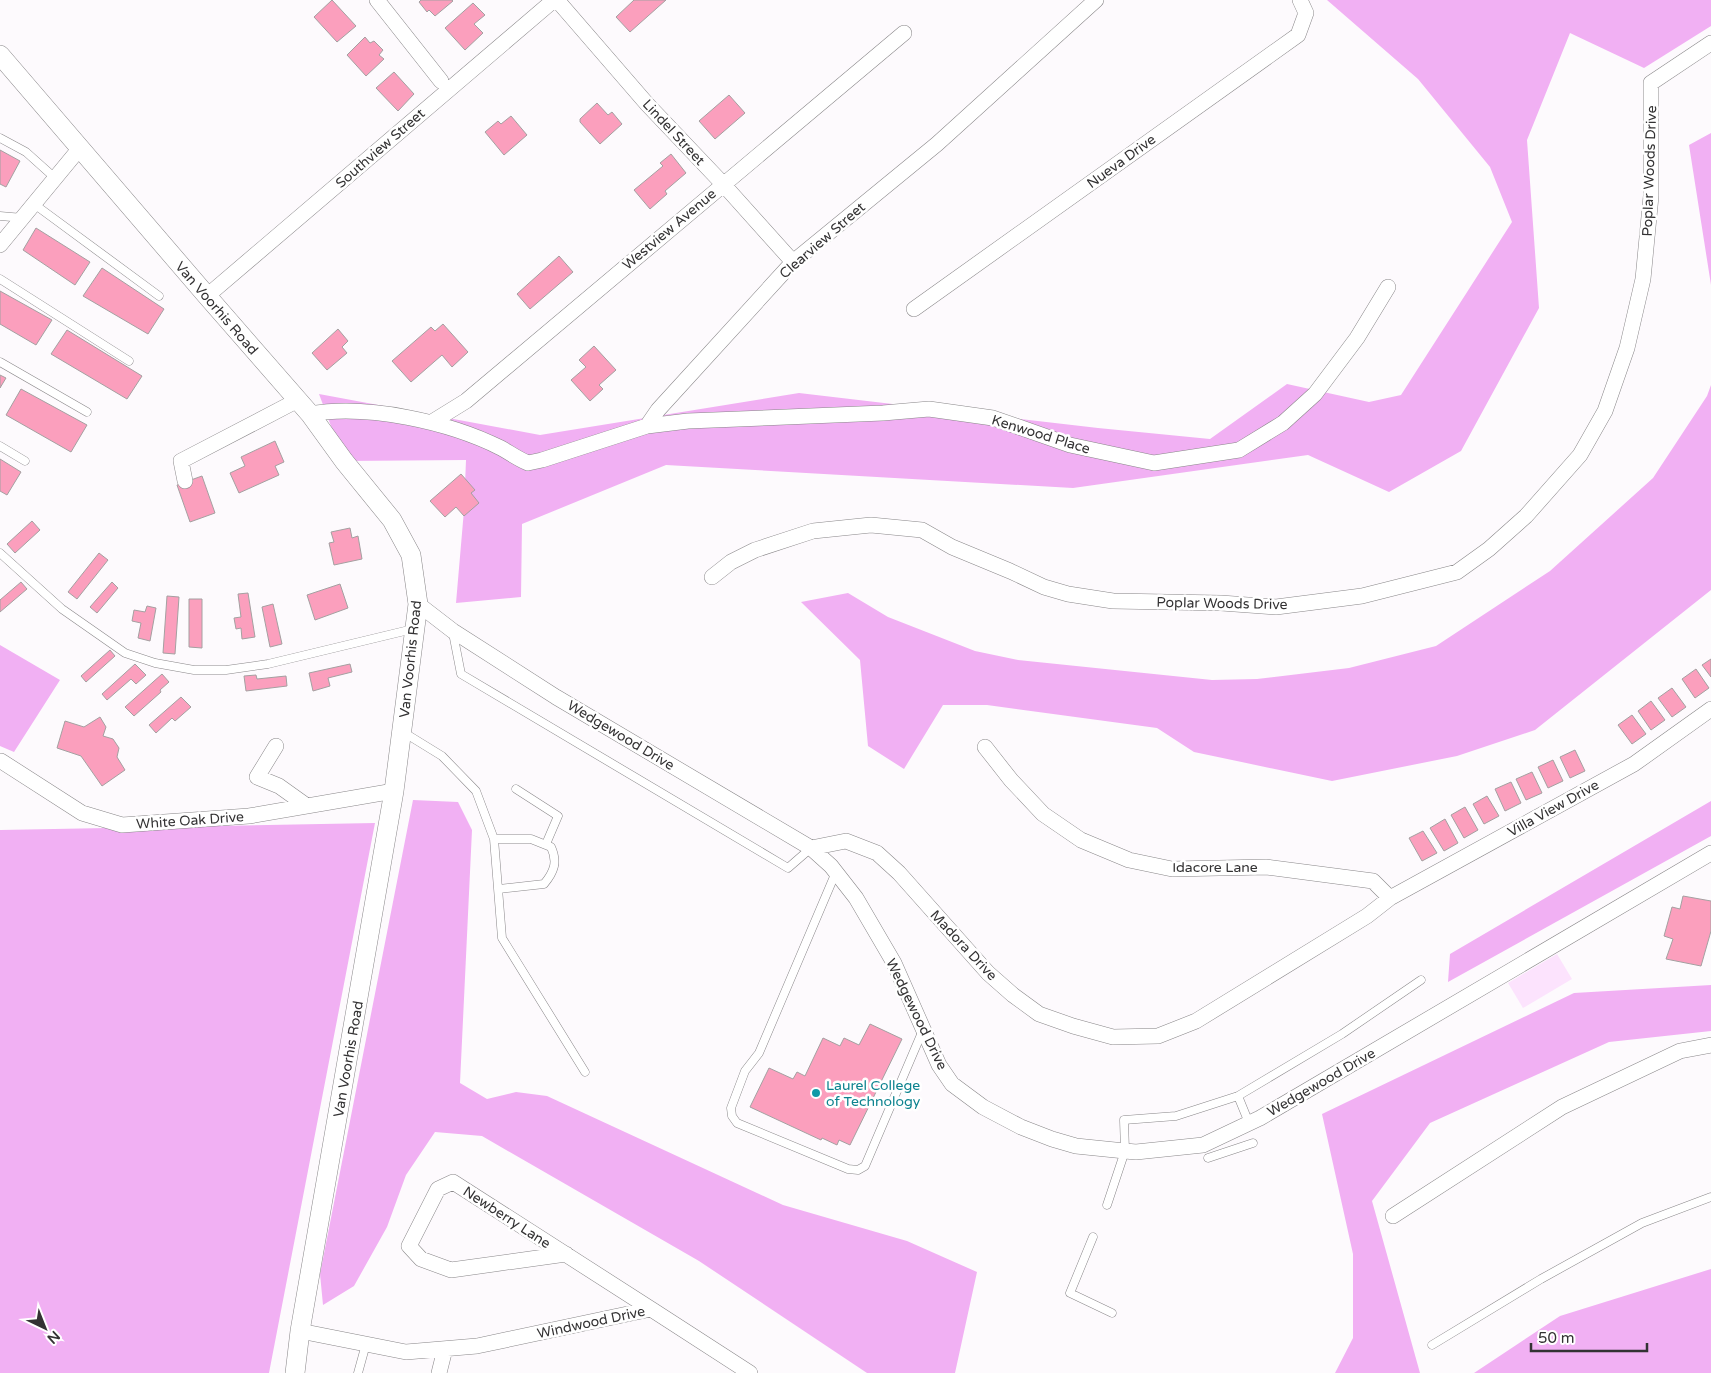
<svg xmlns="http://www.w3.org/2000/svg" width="1711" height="1373" font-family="'Varela Round',sans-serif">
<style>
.green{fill:#fce3fd}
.forest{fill:#f1b0f3}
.building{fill:#fb9fbd;stroke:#a4a0a1}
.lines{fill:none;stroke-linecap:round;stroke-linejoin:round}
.service-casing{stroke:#898789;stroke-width:9}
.minor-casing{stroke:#898789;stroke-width:16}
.tertiary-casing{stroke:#898789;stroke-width:20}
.service{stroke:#fff;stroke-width:8}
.minor{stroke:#fff;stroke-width:15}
.tertiary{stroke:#fff;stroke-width:19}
.culture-dot{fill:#0f9aa8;stroke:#fff;stroke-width:2}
.labels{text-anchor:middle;stroke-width:5;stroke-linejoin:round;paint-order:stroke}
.street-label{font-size:14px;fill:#333233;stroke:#fff}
.culture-label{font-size:14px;fill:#0d838f;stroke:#fff;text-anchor:start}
</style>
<rect width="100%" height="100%" fill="#fdfafd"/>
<path class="green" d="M1557 954 1572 979 1523 1008 1508 983Z"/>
<path class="forest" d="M1327 0H1711V26L1644 68 1570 33 1527 140 1539 308 1461 451 1389 492 1308 455 1073 488 666 465 522 524 521 597 456 603 464 510 466 460 344 461 319 394 540 435 799 393 1098 428 1210 439 1287 384 1369 402 1401 395 1512 222 1490 167 1418 79Z
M1711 133V285L1689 145Z
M1711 385V590L1535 730 1457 756 1332 781 1194 752 1157 728 987 705H943L904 769 868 746 860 660 801 602 848 593 888 617 975 651 1018 660 1212 680 1257 679 1349 668 1436 646 1550 571 1653 478 1707 396Z
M0 645 60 680 14 752 0 746Z
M413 800 458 802 472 830 460 1083 487 1099 516 1092 547 1096 783 1205 907 1241 977 1272 955 1373H867L699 1261 482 1136 435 1132 406 1175 387 1227 354 1286 323 1305 320 1274Z
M1711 801V836L1448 982 1450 954Z
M375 823 269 1373H0V830Z
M1711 985V1031L1609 1042 1430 1123 1372 1201 1420 1373H1335L1353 1338V1254L1322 1114 1574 993Z
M1711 1269V1373H1474L1560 1316Z"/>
<path class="building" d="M332 0 356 26 337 42 314 17Z
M421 0H452L453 1 435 16 429 10 427 12 419 2Z
M634 0H666L630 32 616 17Z
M473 3 485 15 474 24 483 33 465 50 445 28Z
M365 37 370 43 374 41 383 50 379 55 384 59 366 76 347 55Z
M394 72 414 94 398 111 376 88Z
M729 95 745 113 715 139 699 121Z
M597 103 608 115 612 112 622 124 600 144 580 122V119Z
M511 116 527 135 504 155 485 132 498 121 501 124Z
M0 150 20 161 6 187 0 184Z
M671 154 686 173 665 191 667 194 650 209 634 190 663 166 660 163Z
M36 228 90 262 75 285 23 250Z
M559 256 573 272 530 309 517 294Z
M102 268 164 309 148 334 83 296Z
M0 291 52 320 36 345 0 324Z
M443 324 468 352 452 367 442 355 411 382 392 361 431 327 435 331Z
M338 329 348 341 342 347 347 353 327 370 312 353Z
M67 330 142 376 127 399 51 354Z
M594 346 616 370 599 385 603 389 590 401 571 380 586 367 579 360Z
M0 375 6 378 0 388Z
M21 389 87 425 71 452 6 415Z
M275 441 284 462 275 466 279 475 239 493 230 473 245 466 241 457Z
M0 459 21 472 7 495 0 491Z
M461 474 475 490 471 493 479 503 464 516 456 507 445 517 430 501Z
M202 476 215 513 190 522 177 485Z
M32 521 40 530 15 553 7 544Z
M350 528 352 538 358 536 362 559 334 565 329 543 334 542 331 532Z
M99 553 108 560 77 599 68 592Z
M21 582 27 589 0 612V600Z
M112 582 118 588 97 613 90 607Z
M340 584 348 608 315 620 307 595Z
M248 593 255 637 242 639 241 628 236 629 234 618 241 617 238 594Z
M167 596 179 597 175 654 163 653Z
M189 599H202V648L189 647Z
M273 604 282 644 270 647 262 607Z
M147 606 156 608 150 641 138 638 141 623 132 621 134 610 145 612Z
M110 650 115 656 86 682 81 676Z
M1711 659V677L1702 665Z
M135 664 146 675 136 684 131 679 107 700 102 694Z
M350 664 352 672 328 678 330 686 313 691 309 673Z
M1696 669 1709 688 1695 698 1682 679Z
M162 674 169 682 160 690 161 692 134 716 125 707Z
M256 675 257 679 286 676 287 686 246 691 244 676Z
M1672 688 1686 707 1672 717 1658 698Z
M181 697 191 707 175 721 172 718 156 733 149 725Z
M1651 701 1665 720 1651 730 1638 711Z
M1632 715 1646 734 1632 744 1618 725Z
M100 717 106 727 103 736 113 739 119 748 117 757 125 770 102 786 81 756 57 748 65 721 84 727Z
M1575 750 1585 771 1570 778 1560 757Z
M1553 760 1563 781 1548 788 1538 767Z
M1532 772 1542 793 1526 800 1516 779Z
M1511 782 1521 803 1505 811 1495 789Z
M1487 796 1499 816 1484 824 1473 804Z
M1465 807 1478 830 1464 838 1451 815Z
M1445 819 1458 843 1444 851 1430 828Z
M1423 831 1437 853 1422 861 1409 838Z
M1683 896 1711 901V931L1701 966 1666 959 1673 939 1664 936 1672 907 1680 909Z
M870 1024 902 1039 850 1145 839 1140 837 1145 822 1138 821 1140 750 1107 769 1068 793 1079 797 1072 805 1076 823 1038 840 1046 844 1038 859 1045Z"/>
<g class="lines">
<g class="service-casing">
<path id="service" d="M0 138 26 152 55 178
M34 204 159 296
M0 216 23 218
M0 279 129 361
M0 362 87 412
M0 446 25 461
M0 553 62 609 125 653 155 663 194 670H226L268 664 413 629
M453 633 461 674 788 868 811 848
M403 732 442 756 476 791 494 839 502 938 585 1072
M516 789 558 816 546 844
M494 839H531L551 847C558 862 554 872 544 884L499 889
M836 872 759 1053 745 1071 731 1108 732 1116 737 1123 848 1169 858 1170 865 1166 923 1030
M1238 1096 1249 1123
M1208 1158 1253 1143
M1107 1205 1125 1151 1124 1120 1176 1116 1238 1096 1342 1034 1421 980
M1093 1237 1070 1293 1112 1313
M1432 1345 1541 1279 1642 1223 1711 1197
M358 1373 366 1344"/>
</g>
<g class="minor-casing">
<path id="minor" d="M377 0 441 81
M557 0 647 104 723 184 793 262
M0 245 80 148
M207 296 554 0
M914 309 1298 35 1306 13 1300 0
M310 414C368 404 449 422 501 448 510 453 518 459 528 463L542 460 647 426 688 421 883 413 929 409 993 418 1070 445 1154 463 1239 450 1283 423 1315 394 1357 338 1388 287
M432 422 466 401 904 33
M647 426 658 410 793 262 937 144 1096 0
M185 481 181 461 298 400
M712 577 731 562 755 550 813 531 871 525 922 530 952 547 1010 571 1044 587 1068 594 1113 601 1221 603 1276 607 1362 596 1457 572 1489 549 1526 516 1580 455 1605 411 1627 348 1643 279 1651 196V83L1711 43
M418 604 453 631 556 697 811 848 831 866 856 898 894 963 939 1065 952 1084 983 1107 1021 1127 1052 1139 1076 1146 1125 1151 1136 1152 1203 1145 1260 1118 1711 853
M276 746 257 777 279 786 307 806
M985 747 1011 780 1043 814 1081 840 1129 860 1172 869 1266 867 1373 881 1390 898
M1 761 82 813 122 825 249 816 394 791
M811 848 846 841 877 853 899 873 988 973 1013 995 1039 1014 1073 1026 1113 1037 1158 1036 1196 1021 1367 916 1390 898 1634 764 1711 709
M1393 1216 1562 1107 1680 1051 1711 1045
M566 1254 451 1270 421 1259 409 1246 438 1189 453 1182 651 1309
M300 1331 406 1352 477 1346 651 1309 750 1373
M439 1373 445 1349"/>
</g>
<g class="tertiary-casing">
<path id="tertiary" d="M0 55 207 296 310 414 344 461 392 520 411 555 418 604 394 791 300 1331 295 1373"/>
</g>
<use href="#service" class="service"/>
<use href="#minor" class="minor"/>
<use href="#tertiary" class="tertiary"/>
</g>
<circle class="culture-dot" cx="816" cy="1093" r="5"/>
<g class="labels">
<g class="street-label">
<text transform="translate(674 132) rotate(47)" y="5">Lindel Street</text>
<text transform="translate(380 148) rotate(-41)" y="5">Southview Street</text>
<text transform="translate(1121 161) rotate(-36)" y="5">Nueva Drive</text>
<text transform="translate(1649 171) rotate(-88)" y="5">Poplar Woods Drive</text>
<text transform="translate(669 229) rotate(-40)" y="5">Westview Avenue</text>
<text transform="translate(822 240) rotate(-41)" y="5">Clearview Street</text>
<text transform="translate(217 308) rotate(49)" y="5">Van Voorhis Road</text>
<text transform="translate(1041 434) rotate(17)" y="5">Kenwood Place</text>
<text transform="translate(1222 603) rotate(1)" y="5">Poplar Woods Drive</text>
<text transform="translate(410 659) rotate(-84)" y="5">Van Voorhis Road</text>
<text transform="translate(621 735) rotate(31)" y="5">Wedgewood Drive</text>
<text transform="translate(1553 808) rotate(-29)" y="5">Villa View Drive</text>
<text transform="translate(190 820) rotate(-4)" y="5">White Oak Drive</text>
<text x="1215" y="872">Idacore Lane</text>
<text transform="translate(964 945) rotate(47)" y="5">Madora Drive</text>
<text transform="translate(917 1014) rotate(64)" y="5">Wedgewood Drive</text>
<text transform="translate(348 1059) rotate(-80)" y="5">Van Voorhis Road</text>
<text transform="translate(1321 1082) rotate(-30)" y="5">Wedgewood Drive</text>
<text transform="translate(507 1217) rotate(33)" y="5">Newberry Lane</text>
<text transform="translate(591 1322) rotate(-12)" y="5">Windwood Drive</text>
</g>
<g class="culture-label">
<text x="826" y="1090">Laurel College<tspan x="826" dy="16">of Technology</tspan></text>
</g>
</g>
<g transform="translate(45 1328) rotate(137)" stroke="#ffffff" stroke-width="4" paint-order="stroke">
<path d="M0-4L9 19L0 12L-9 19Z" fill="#333233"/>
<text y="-8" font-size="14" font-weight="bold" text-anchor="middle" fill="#333233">N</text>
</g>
<path d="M1531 1343v8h116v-8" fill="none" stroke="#333233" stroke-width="2.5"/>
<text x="1538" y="1343" font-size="15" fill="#333233" stroke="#ffffff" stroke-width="4" paint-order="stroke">50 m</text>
</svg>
